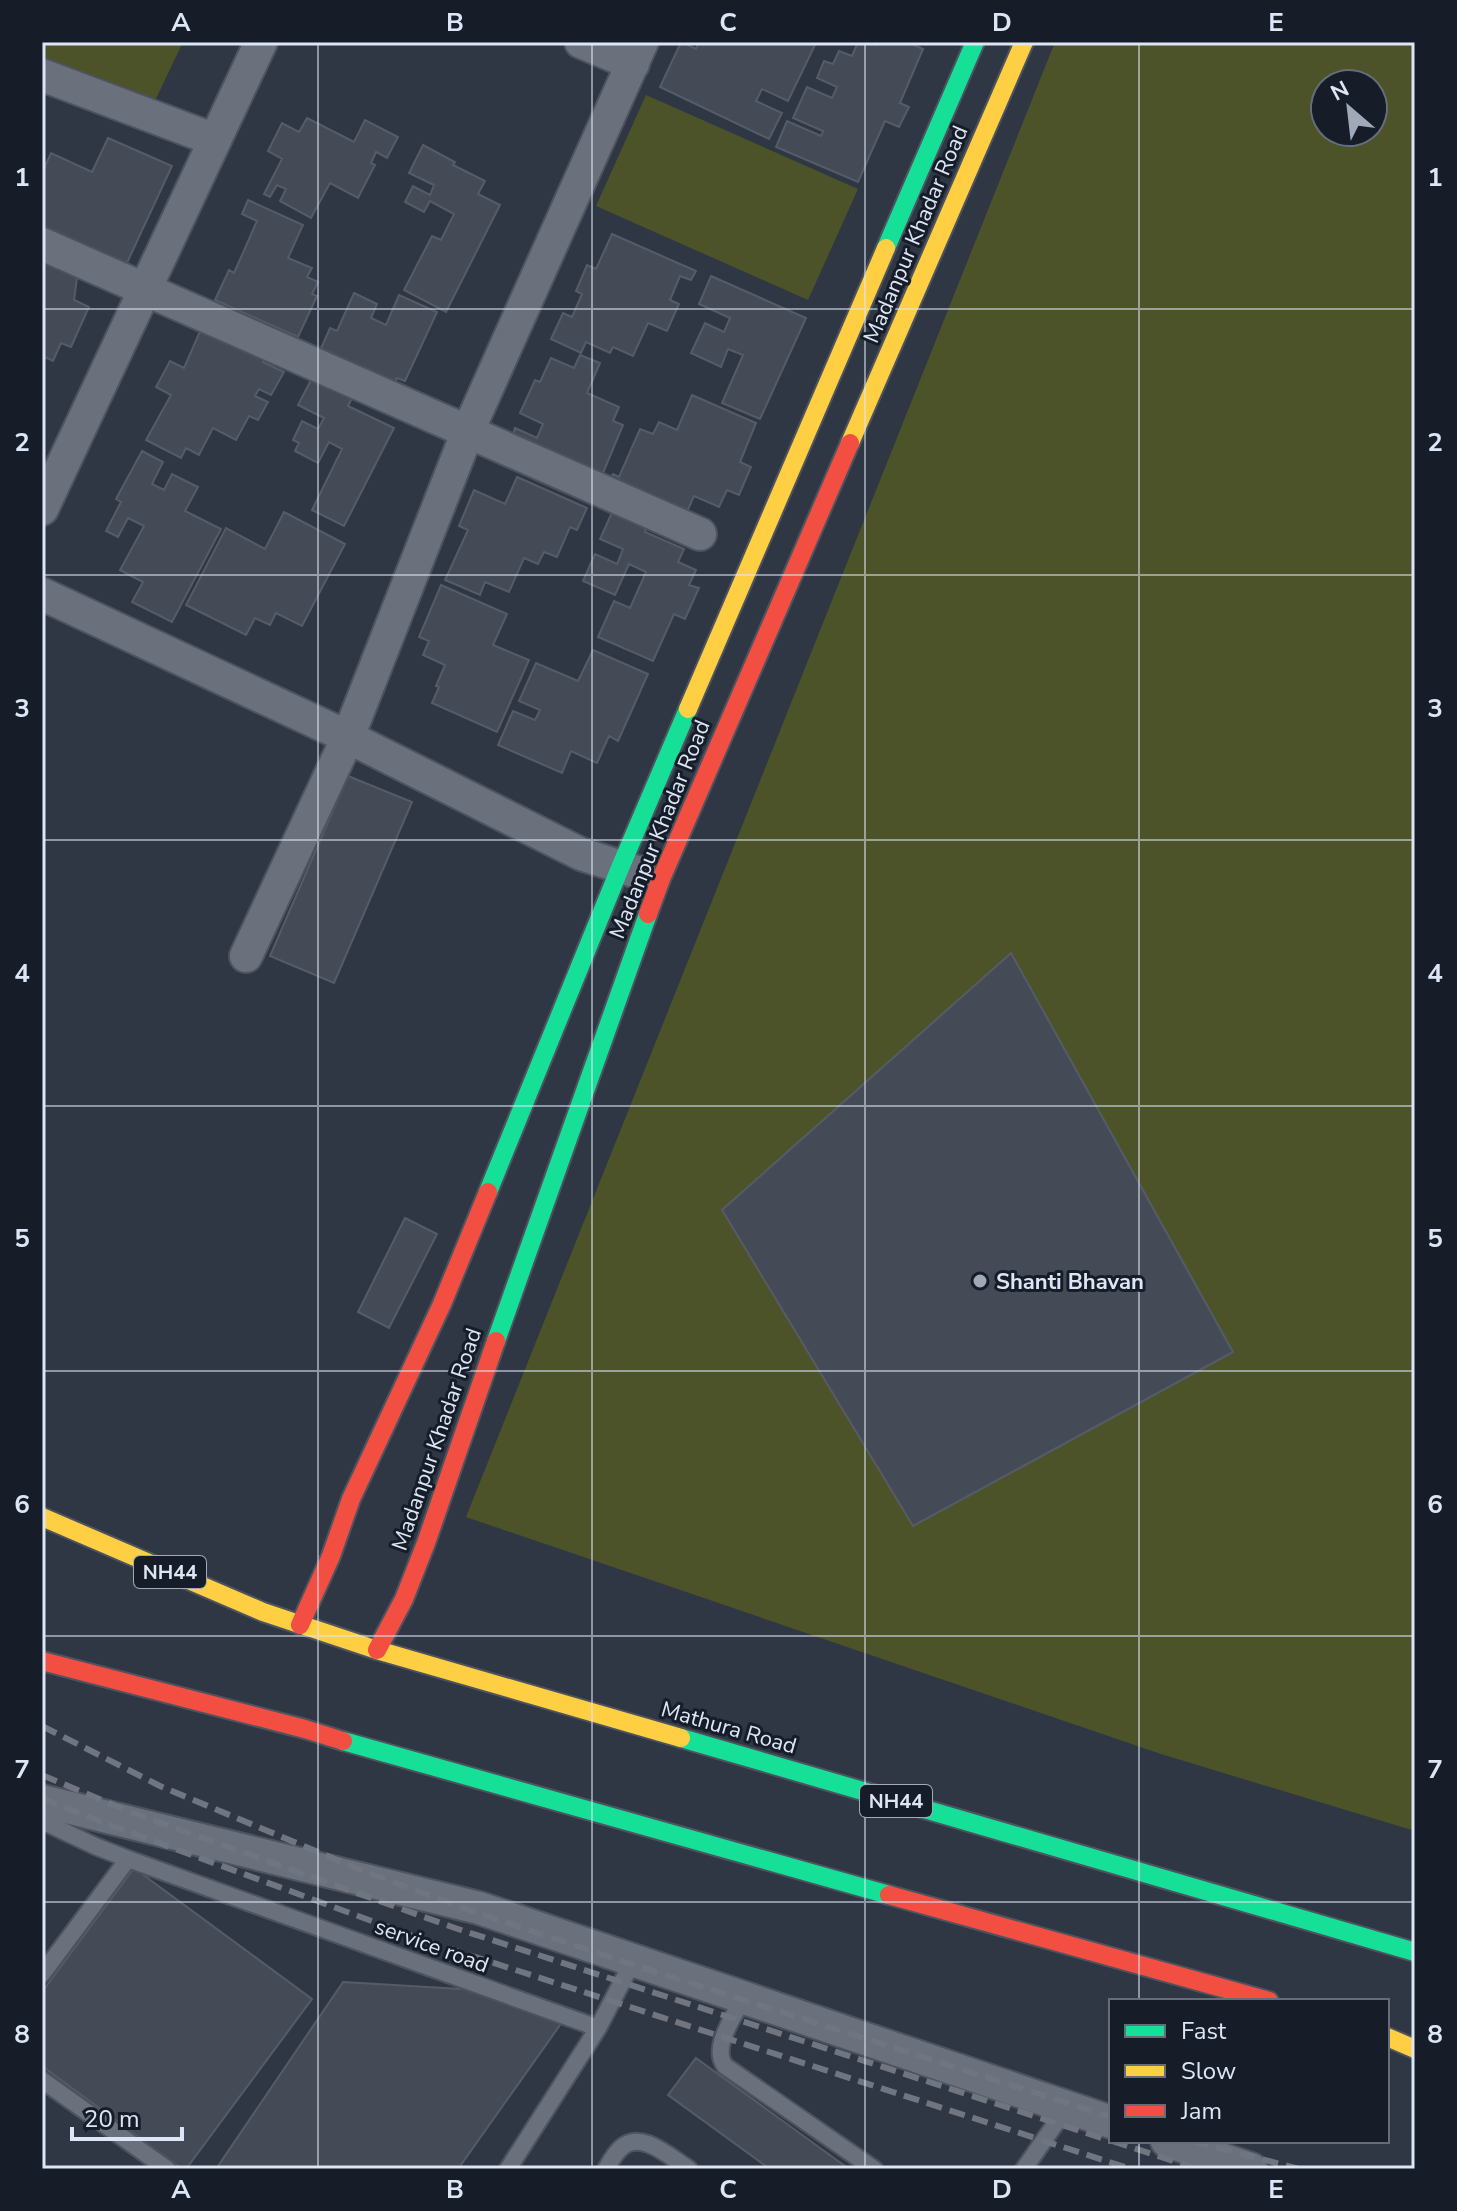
<svg xmlns="http://www.w3.org/2000/svg" width="1457" height="2211" font-family="'Nunito Sans',sans-serif">
<style>
.green{fill:#4d5328;fill-rule:evenodd}
.building{fill:#454b56;stroke:#555c68;stroke-width:2}
.lines{fill:none;stroke-linecap:round;stroke-linejoin:round}
.lane-casing{stroke:#4d535f;stroke-width:20}
.street-casing{stroke:#4d535f;stroke-width:36}
.fast-casing{stroke:#4d535f;stroke-width:22}
.slow-casing{stroke:#4d535f;stroke-width:22}
.jam-casing{stroke:#4d535f;stroke-width:22}
.lane{stroke:#6a717c;stroke-width:16}
.street{stroke:#6a717c;stroke-width:32}
.fast{stroke:#16e098;stroke-width:18}
.slow{stroke:#ffcf43;stroke-width:18}
.jam{stroke:#f24e42;stroke-width:18}
.rail{stroke:#70757f;stroke-width:6;stroke-dasharray:16 8;stroke-linecap:butt}
.grid{fill:none;stroke:#dde6f6;stroke-width:2;stroke-opacity:0.55}
.poi-dot{fill:#a0a9b8;stroke:#161d28;stroke-width:3}
.labels{text-anchor:middle;stroke-width:6;stroke-linejoin:round;paint-order:stroke}
.shield{fill:#161d28;stroke:#a1aab8;stroke-width:2}
.shield-label{font-size:20px;font-weight:bold;fill:#dde6f6}
.street-label{font-size:22px;fill:#dde6f6;stroke:#161d28}
.poi-label{font-size:22px;font-weight:bold;fill:#dde6f6;stroke:#161d28;text-anchor:start}
.neatline{fill:none;stroke:#dde6f6;stroke-width:3}
.grid-label{font-size:26px;text-anchor:middle;font-weight:bold;fill:#dde6f6}
</style>
<rect width="100%" height="100%" fill="#2f3745"/>
<path class="green" d="M42 42H183L152 107 42 74Z
M1055 42H1415V1831L1161 1754 466 1517ZM1325 84H1373V132H1325Z
M646 95 858 189 808 300 596 206Z"/>
<path class="building" d="M681 42 696 49 699 42 816 43 788 101 762 89 756 101 782 113 769 139 660 87Z
M858 42H869L876 45 878 42H907L923 49 900 103 909 107 899 127 885 121 858 182 776 147 787 121 821 136 823 131 793 118 807 87 832 98 837 87 817 78 824 61 833 64 839 51 852 56Z
M307 118 354 142 365 120 398 137 387 158 376 152 371 163 375 165 358 198 330 183 311 218 280 201 286 189 277 185 270 197 264 194 282 159 268 151 282 123 299 132Z
M108 138 172 166 126 265 42 228V173L51 153 92 172Z
M423 145 455 162 453 165 485 181 478 194 500 205 446 312 404 290 432 236 441 240 454 214 430 201 424 212 405 202 413 186 430 195 434 185 409 173Z
M248 200 303 225 288 258 312 268 307 277 318 282 312 294 317 296 298 337 215 300 229 270 234 273 257 221 242 214Z
M612 234 696 271 691 280 680 276 670 300 679 304 667 331 648 323 633 356 613 347 610 353 586 342 581 353 551 339 563 313 572 317 582 294 576 291 587 265 596 269Z
M42 260 77 278 74 300 89 307 71 347 61 343 53 361 45 357 42 364Z
M711 276 806 318 760 419 722 403 743 355 728 349 721 367 691 353 705 323 724 332 730 318 699 304Z
M354 293 377 304 371 318 386 325 399 295 437 312 405 381 397 378 391 389 318 355 330 328 337 331Z
M204 322 267 354 263 362 284 372 271 395 259 389 255 396 268 402 258 420 249 416 236 440 213 428 199 455 186 448 181 458 146 440 171 395 156 387 170 361 184 368Z
M580 355 600 363 587 393 619 407 613 421 623 425 601 478 511 443 515 428 537 438 543 424 520 413 535 380 540 382 551 358 574 368Z
M312 378 352 398 348 406 394 428 344 526 312 510 342 449 329 442 318 463 295 451 299 443 293 440 302 421 318 429 324 418 298 405Z
M692 395 756 423 740 462 751 467 739 495 727 490 719 507 694 496 686 514 609 481 613 474 619 477 640 429 653 434 659 422 677 430Z
M142 451 163 462 152 484 164 490 172 474 198 487 185 511 221 529 172 622 132 602 143 582 120 570 144 526 128 518 118 537 106 531 121 502 116 499Z
M517 477 587 508 577 530 570 527 557 557 544 552 538 564 524 558 509 592 485 582 480 595 445 580 468 530 459 526 474 490 505 504Z
M614 508 649 523 645 532 684 549 678 562 696 570 689 585 699 588 685 619 674 614 653 661 598 637 614 601 630 608 646 572 629 564 615 595 583 581 595 554 617 564 623 549 600 539Z
M284 512 345 544 302 626 276 613 270 625 255 618 246 635 186 605 226 528 265 549Z
M441 585 507 614 493 645 529 660 497 732 432 703 439 687 436 686 445 665 423 655 429 641 419 637Z
M593 650 648 674 618 741 609 736 597 763 571 751 562 773 498 745 513 711 535 720 540 710 519 701 536 663 578 681Z
M348 776 412 802 334 983 270 956Z
M1011 953 1233 1352 913 1526 722 1210Z
M405 1218 437 1234 389 1328 358 1312Z
M134 1868 312 1999 186 2169H182L42 2066V1992Z
M343 1982 478 1990 565 2018 458 2169H216Z
M696 2058 849 2169H770L668 2095Z"/>
<g class="lines">
<g class="lane-casing">
<path id="lane" d="M42 1821 95 1846 128 1859 598 2028 508 2169
M42 1974 128 1859
M743 1998C734 2017 711 2047 725 2066L874 2169
M598 2028 633 1961
M42 2080 167 2169
M606 2169C610 2162 615 2153 621 2148 641 2129 671 2158 689 2169
M1024 2169 1067 2107"/>
</g>
<g class="street-casing">
<path id="street" d="M581 42 633 64
M42 75 215 140
M42 244 700 534
M42 509 261 42
M42 594 348 737 581 854 640 873
M246 956 348 737 468 431 642 42
M42 1801 479 1908 1111 2122
M1167 2141 1251 2169"/>
</g>
<g class="fast-casing">
<path id="fast" d="M886 248 975 42
M488 1192 620 868 688 709
M496 1341 648 914
M681 1738 1415 1952
M343 1741 889 1895"/>
</g>
<g class="slow-casing">
<path id="slow" d="M850 443 1024 42
M688 709 886 248
M42 1517 263 1612 377 1650 681 1738
M1387 2037 1415 2049"/>
</g>
<g class="jam-casing">
<path id="jam" d="M648 914 661 879 850 443
M300 1625 331 1556 351 1499 442 1304 488 1192
M377 1650 404 1599 426 1543 496 1341
M42 1661 305 1729 343 1741
M889 1895 1269 2001"/>
</g>
<use href="#lane" class="lane"/>
<use href="#street" class="street"/>
<use href="#fast" class="fast"/>
<use href="#slow" class="slow"/>
<use href="#jam" class="jam"/>
<path class="rail" d="M42 1726 160 1786 366 1872 478 1913 631 1964 1111 2117
M42 1775 133 1813 455 1928 1111 2141
M42 1798 102 1822 429 1942 1131 2169
M1112 2141 1198 2169
M1193 2141 1299 2169"/>
</g>
<path class="grid" d="M318 42V2169M592 42V2169M865 42V2169M1139 42V2001M42 309H1415M42 575H1415M42 840H1415M42 1106H1415M42 1371H1415M42 1636H1415M42 1902H1415M1139 2141V2169"/>
<circle class="poi-dot" cx="980" cy="1281" r="8"/>
<g class="labels">
<g class="shield">
<rect x="134" y="1556" width="72" height="32" rx="6"/>
<rect x="860" y="1785" width="72" height="32" rx="6"/>
</g>
<g class="shield-label">
<text x="170" y="1579">NH44</text>
<text x="896" y="1808">NH44</text>
</g>
<g class="street-label">
<text transform="translate(915 234) rotate(-67)" y="8">Madanpur Khadar Road</text>
<text transform="translate(659 829) rotate(-68)" y="8">Madanpur Khadar Road</text>
<text transform="translate(436 1439) rotate(-71)" y="8">Madanpur Khadar Road</text>
<text transform="translate(729 1727) rotate(16)" y="8">Mathura Road</text>
<text transform="translate(432 1945) rotate(20)" y="8">service road</text>
</g>
<g class="poi-label">
<text x="996" y="1289">Shanti Bhavan</text>
</g>
</g>
<rect width="1457" height="2211" fill="none" stroke="#161d28" stroke-width="88"/>
<rect x="1109" y="1999" width="280" height="144" fill="#161d28" stroke="#666d7a" stroke-width="2"/>
<rect x="1125" y="2025" width="40" height="12" fill="#16e098" stroke="#666d7a" stroke-width="2"/>
<text x="1181" y="2039" font-size="24" fill="#dde6f6">Fast</text>
<rect x="1125" y="2065" width="40" height="12" fill="#ffcf43" stroke="#666d7a" stroke-width="2"/>
<text x="1181" y="2079" font-size="24" fill="#dde6f6">Slow</text>
<rect x="1125" y="2105" width="40" height="12" fill="#f24e42" stroke="#666d7a" stroke-width="2"/>
<text x="1181" y="2119" font-size="24" fill="#dde6f6">Jam</text>
<g transform="translate(1349 108) rotate(332)"><circle r="38" fill="#161d28" stroke="#666d7a" stroke-width="2"/>
<path d="M0-6L14 30L0 20L-14 30Z" fill="#a0a9b8"/>
<text y="-12" font-size="22" font-weight="bold" text-anchor="middle" fill="#dde6f6">N</text>
</g>
<path d="M72 2127v12h110v-12" fill="none" stroke="#dde6f6" stroke-width="4"/>
<text x="84" y="2127" font-size="24" fill="#dde6f6" stroke="#161d28" stroke-width="6" paint-order="stroke">20 m</text>
<rect x="44" y="44" width="1369" height="2123" class="neatline"/>
<g class="grid-label">
<text x="181" y="31">A</text>
<text x="455" y="31">B</text>
<text x="728" y="31">C</text>
<text x="1002" y="31">D</text>
<text x="1276" y="31">E</text>
<text x="22" y="186">1</text>
<text x="1435" y="186">1</text>
<text x="22" y="451">2</text>
<text x="1435" y="451">2</text>
<text x="22" y="717">3</text>
<text x="1435" y="717">3</text>
<text x="22" y="982">4</text>
<text x="1435" y="982">4</text>
<text x="22" y="1247">5</text>
<text x="1435" y="1247">5</text>
<text x="22" y="1513">6</text>
<text x="1435" y="1513">6</text>
<text x="22" y="1778">7</text>
<text x="1435" y="1778">7</text>
<text x="22" y="2043">8</text>
<text x="1435" y="2043">8</text>
<text x="181" y="2198">A</text>
<text x="455" y="2198">B</text>
<text x="728" y="2198">C</text>
<text x="1002" y="2198">D</text>
<text x="1276" y="2198">E</text>
</g>
</svg>
